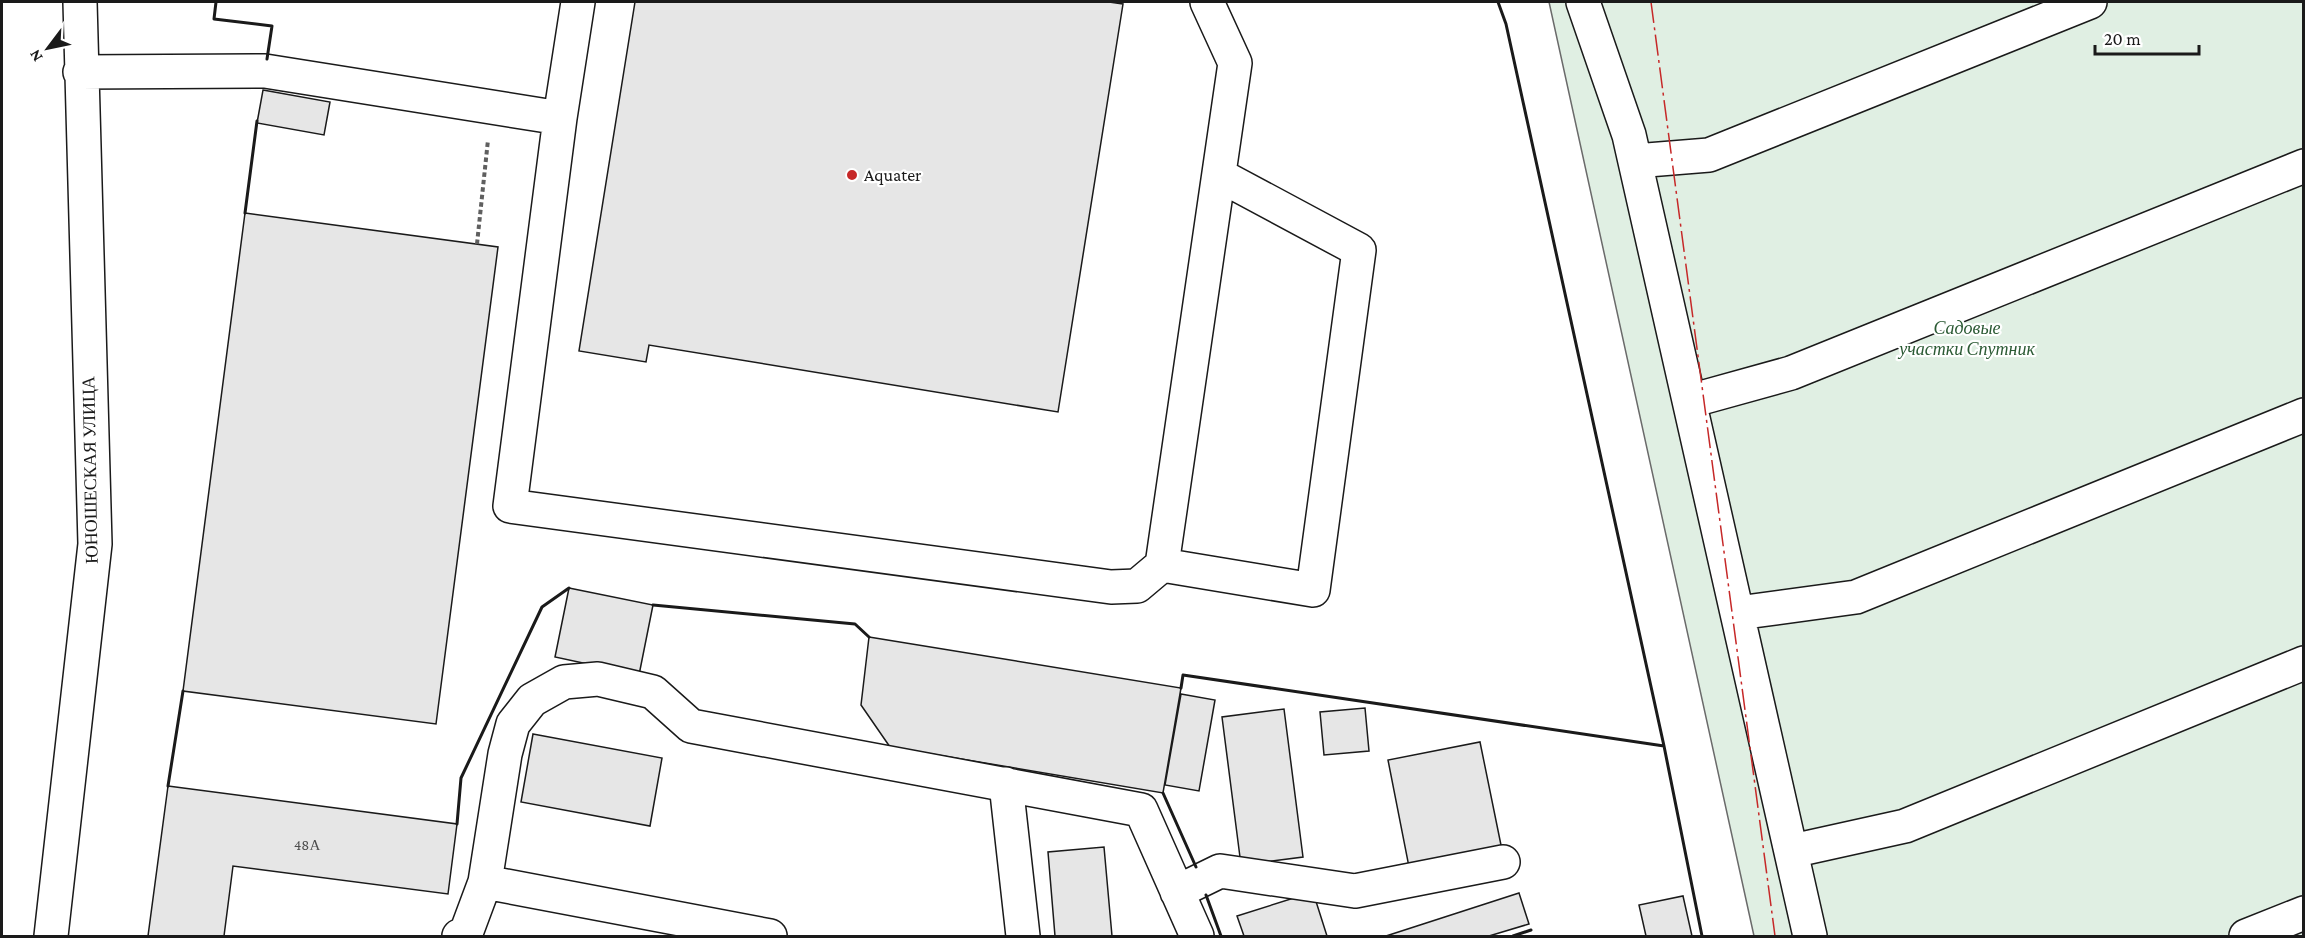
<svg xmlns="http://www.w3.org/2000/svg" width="2305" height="938" font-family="'Crimson Pro',serif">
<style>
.green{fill:#e0efe3;stroke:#6a6a6a;stroke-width:1.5}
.building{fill:#e6e6e6;stroke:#1a1a1a;stroke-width:1.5}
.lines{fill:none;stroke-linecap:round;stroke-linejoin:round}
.minor-casing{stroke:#1a1a1a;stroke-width:36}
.path{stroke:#5f5f5f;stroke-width:4;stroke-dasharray:4.5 3;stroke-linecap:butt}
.minor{stroke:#fff;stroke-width:33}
.wall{stroke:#1a1a1a;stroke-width:3}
.power{stroke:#c62828;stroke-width:1.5;stroke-dasharray:21 4.5 3 4.5;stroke-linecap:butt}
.poi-dot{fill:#c62828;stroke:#fff;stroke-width:2}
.labels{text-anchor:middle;stroke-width:4.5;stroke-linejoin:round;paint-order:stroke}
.number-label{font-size:15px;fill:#4d4d4d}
.poi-label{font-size:18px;fill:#1a1a1a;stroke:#fff;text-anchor:start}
.park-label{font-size:18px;font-style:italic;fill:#2b5a34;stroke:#fff}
.street-label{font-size:18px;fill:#1a1a1a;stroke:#fff}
</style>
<rect width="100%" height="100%" fill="#fff"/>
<path class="green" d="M1549 2H2303V936H1754Z"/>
<path class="building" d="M635 2H1109L1123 4 1058 412 649 345 646 362 579 351Z
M263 90 330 102 324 135 257 123Z
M245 213 498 247 436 724 183 691Z
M569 588 653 605 639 675 555 657Z
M869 637 1181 688 1163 793 890 747 861 705Z
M1181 694 1215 700 1199 791 1165 785Z
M1365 708 1369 751 1324 755 1320 712Z
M1284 709 1303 857 1241 865 1222 717Z
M533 734 662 758 650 826 521 802Z
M1480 742 1502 850 1409 867 1388 760Z
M168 786 457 824 448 894 233 866 224 936H148Z
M1104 847 1112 936H1055L1048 852Z
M1313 892 1327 936H1244L1237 916Z
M1519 893 1529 924 1489 936H1386Z
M1683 896 1692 936H1646L1639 905Z"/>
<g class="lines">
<g class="minor-casing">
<path id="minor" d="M1583 2 1629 135 1810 936
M80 72 265 71 560 118 510 506 1111 587 1137 586 1162 565 1235 63 1207 2
M560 118 578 2
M1635 161 1709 155 2090 2
M1690 401 1791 373 2304 166
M1162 565 1313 590 1359 250 1219 175
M1738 613 1856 597 2304 415
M1006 784 1023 936
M1792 851 1905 826 2304 663
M485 882 770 936
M1177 892 1220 871 1355 891 1503 862
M51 936 95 544 80 2
M459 936 466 933 485 882 505 754 513 724 532 700 564 682 598 679 653 692 691 726 1141 810 1197 936
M2246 936 2304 913"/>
</g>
<path class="path" d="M477 244 488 140"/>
<use href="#minor" class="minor"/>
<path class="wall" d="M216 2 214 19 272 26 267 59
M1498 2 1506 24 1664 746 1702 936
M245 213 257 121
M653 605 855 624 869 637
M1181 688 1183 675 1664 746
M168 786 183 691
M1163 793 1196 867
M457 824 461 778 542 607 569 588
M1206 895 1221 936
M1513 936 1531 930"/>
<path class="power" d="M1651 2 1775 936"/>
</g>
<circle class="poi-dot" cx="852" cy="175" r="6"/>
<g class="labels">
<g class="number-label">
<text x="307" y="850">48А</text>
</g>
<g class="poi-label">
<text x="864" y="181">Aquater</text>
</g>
<g class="park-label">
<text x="1967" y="334">Садовые<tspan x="1967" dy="21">участки Спутник</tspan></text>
</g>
<g class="street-label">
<text transform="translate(90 470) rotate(-91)" y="6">ЮНОШЕСКАЯ УЛИЦА</text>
</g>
</g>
<rect width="2305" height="938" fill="none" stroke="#1a1a1a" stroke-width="6"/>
<g transform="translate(48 48) rotate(238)" stroke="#ffffff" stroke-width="4.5" paint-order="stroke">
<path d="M0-4.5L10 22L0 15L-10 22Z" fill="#1a1a1a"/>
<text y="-9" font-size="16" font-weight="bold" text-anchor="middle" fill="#1a1a1a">N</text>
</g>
<path d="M2095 45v9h104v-9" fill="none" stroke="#1a1a1a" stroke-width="3"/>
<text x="2104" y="45" font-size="18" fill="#1a1a1a" stroke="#ffffff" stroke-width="4.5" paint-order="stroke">20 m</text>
</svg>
